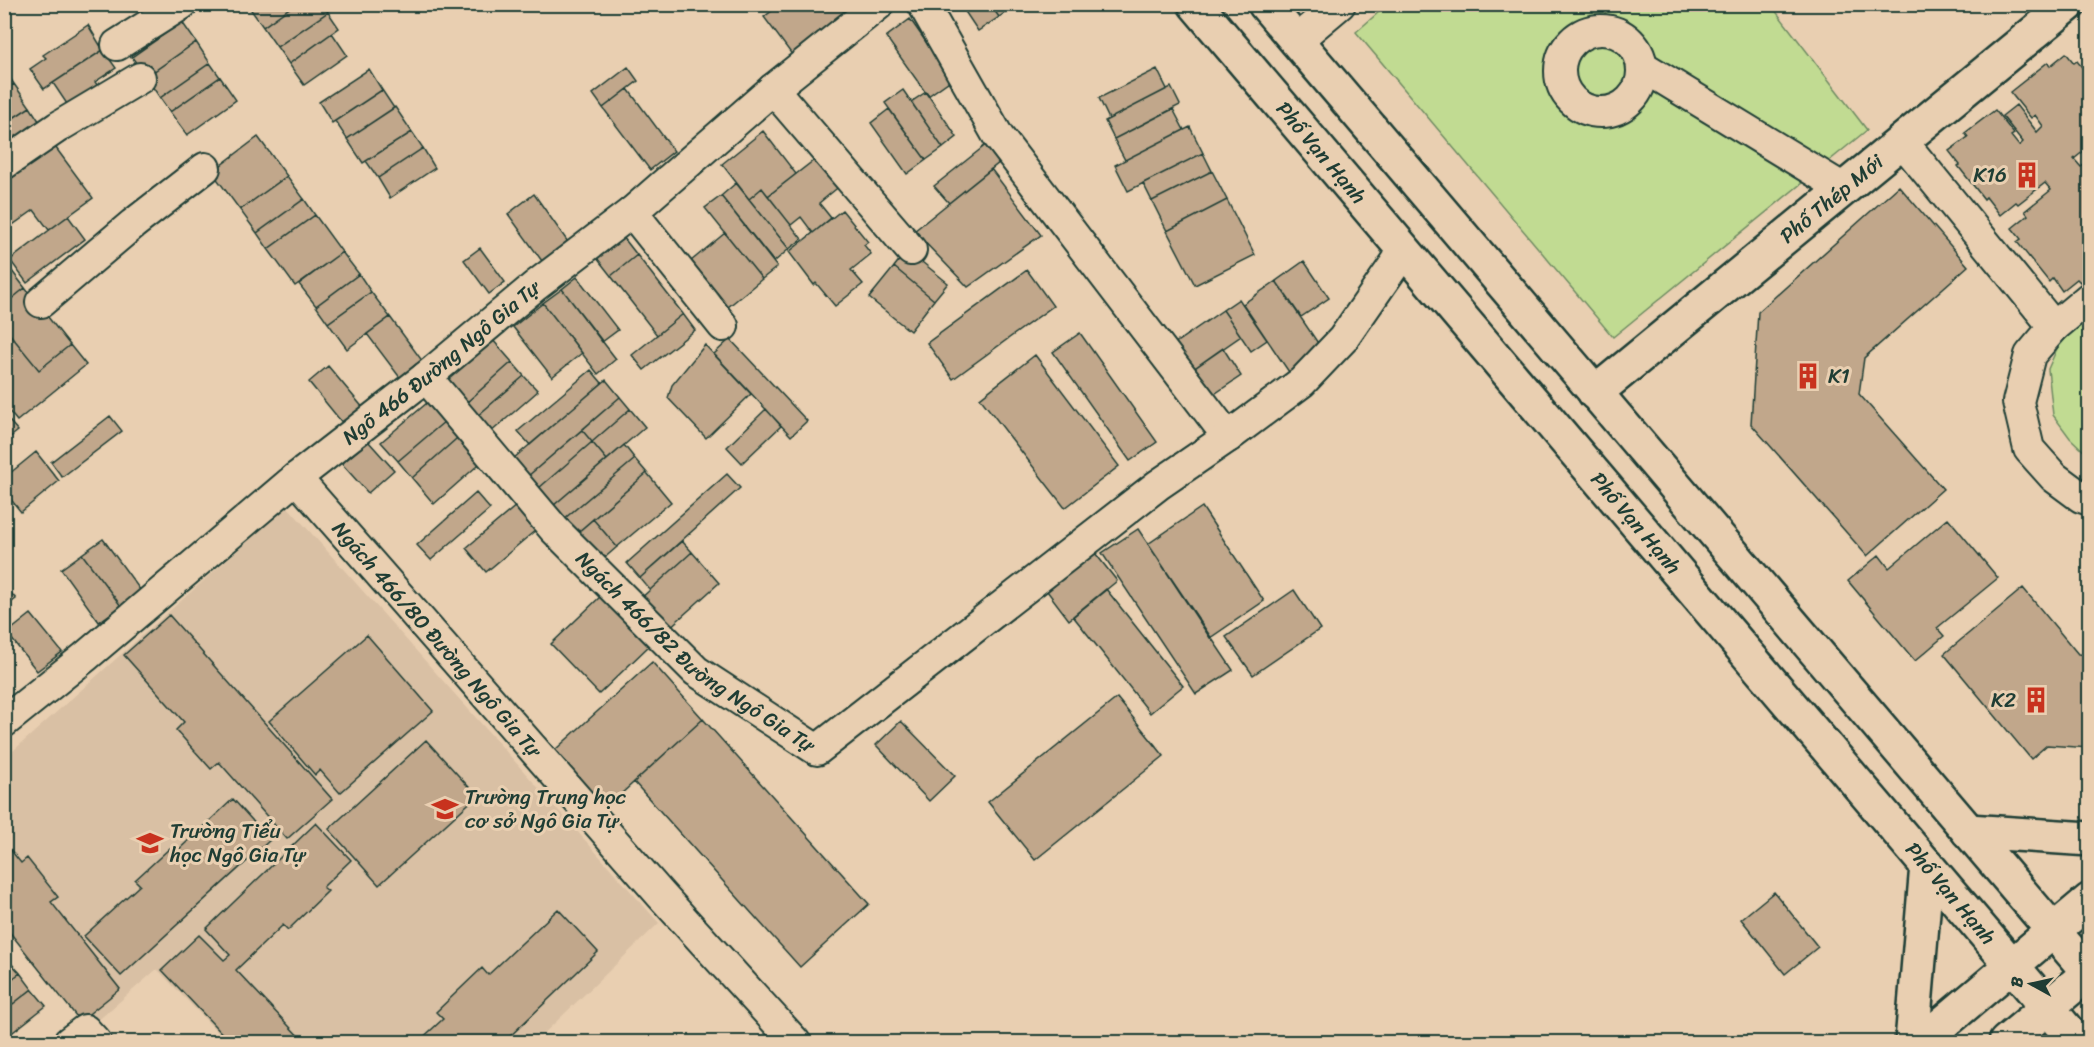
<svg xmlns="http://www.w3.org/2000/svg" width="2094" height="1047" font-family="Sriracha,sans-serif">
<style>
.built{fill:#d9c0a4}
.green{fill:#c1db92;stroke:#708c63;stroke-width:1.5}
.building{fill:#c1a78b;stroke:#1f3d34;stroke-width:1.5}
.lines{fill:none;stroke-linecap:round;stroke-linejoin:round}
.street-casing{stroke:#1f3d34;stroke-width:34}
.secondary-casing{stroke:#1f3d34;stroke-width:38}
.street{stroke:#e9cfb1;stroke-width:30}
.secondary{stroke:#e9cfb1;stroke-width:33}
.labels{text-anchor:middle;stroke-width:6;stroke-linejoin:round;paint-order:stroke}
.street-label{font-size:21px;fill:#1f3d34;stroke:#e9cfb1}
.poi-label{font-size:21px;fill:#1f3d34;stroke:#e9cfb1;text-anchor:start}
</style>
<rect width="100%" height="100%" fill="#e9cfb1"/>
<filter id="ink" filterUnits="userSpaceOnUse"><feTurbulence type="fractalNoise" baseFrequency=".0167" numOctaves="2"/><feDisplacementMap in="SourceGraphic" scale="12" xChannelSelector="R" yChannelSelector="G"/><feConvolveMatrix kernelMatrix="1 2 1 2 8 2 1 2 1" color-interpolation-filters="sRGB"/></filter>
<g filter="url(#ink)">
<path class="built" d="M287 506 659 923 535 1042H227L157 969 87 1030 5 927 4 759Z"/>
<path class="green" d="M1387 5H1771L1867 130 1613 337 1356 32Z
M2089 314V456L2070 438 2053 415 2048 369 2063 335Z"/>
<path class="building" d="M247 4H295L263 27Z
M295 4H323L328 12 277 47 263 27Z
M781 4H861L793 56 764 17Z
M960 4H990L999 17 978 31Z
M990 4H1017L999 17Z
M328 12 339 28 289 64 277 47Z
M910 19 952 79 928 96 886 37Z
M182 22 196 42 146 77 132 57Z
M88 25 103 50 44 89 30 69 46 58 43 55Z
M332 33 347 55 304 85 289 64Z
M196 42 210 63 160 98 146 77Z
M103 50 116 68 95 82 103 93 73 113 53 83Z
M2066 53 2074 63 2077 61 2090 77V146L2074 159 2081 167 2090 160V275L2080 282 2077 279 2062 291 2053 278 2049 282 2017 242 2021 239 2012 228 2028 215 2025 211 2051 190 2045 183 2018 204 2016 202 2000 215 1986 197 1984 199 1958 166 1960 165 1949 151 1968 137 1965 133 1995 110 2014 134 2011 136 2019 146 2023 142 2002 116 2016 105 2037 132 2043 126 2035 115 2031 118 2010 92 2048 62 2050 66Z
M210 63 220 77 170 112 160 98Z
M628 67 638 81 603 108 593 94Z
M4 69 14 84 4 90Z
M369 69 382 90 332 123 319 102Z
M1157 69 1167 89 1109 119 1099 98Z
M220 77 236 100 187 135 170 112Z
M14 84 30 107 4 124V90Z
M1171 87 1180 105 1114 139 1105 121Z
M628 89 674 151 650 170 603 108Z
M382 90 394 108 347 139 335 121Z
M903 90 943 148 926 160 885 103Z
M926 92 957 137 943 148 911 102Z
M30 107 45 130 4 157V124Z
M395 107 412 132 363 163 347 139Z
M889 109 926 160 907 174 871 123Z
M1173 109 1184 130 1125 160 1114 139Z
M1190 127 1203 153 1128 191 1115 165Z
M763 131 796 174 768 196 762 188 749 199 722 164Z
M412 132 423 148 378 178 366 161Z
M258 137 287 176 240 210 212 172Z
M53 144 93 198 49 230 34 210 4 231V179Z
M987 144 1000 162 949 203 934 186Z
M423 148 435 168 390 198 378 178Z
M1203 153 1212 171 1152 201 1143 183Z
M818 157 841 185 819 203 831 218 813 233 801 217 791 225 768 196Z
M991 169 1041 235 968 287 914 231Z
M1212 171 1227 200 1167 231 1152 201Z
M287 176 304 199 257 233 240 210Z
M736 183 789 249 774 262 721 196Z
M1899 186 1968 266 1864 358 1859 394 1943 489 1867 556 1751 424 1758 312Z
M762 188 802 239 789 249 749 199Z
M534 194 568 242 542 261 508 214Z
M721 196 777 267 762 279 705 208Z
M304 199 315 215 268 249 257 233Z
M1227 200 1255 255 1195 285 1167 231Z
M842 210 868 242 864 245 871 254 851 270 863 284 835 306 816 283 814 285 789 252Z
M315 215 342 252 295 286 268 249Z
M68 216 85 239 27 283 10 260Z
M725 233 762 279 728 307 691 261Z
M623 237 637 255 611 276 597 258Z
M480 248 505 282 489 294 464 260Z
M907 250 948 283 934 300 894 267Z
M342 252 359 274 316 306 299 284Z
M637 255 683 314 657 335 611 276Z
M1304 261 1329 298 1301 317 1276 281Z
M8 266 25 288 4 305V270Z
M894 267 934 300 910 331 869 298Z
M1027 270 1053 306 953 379 927 343Z
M359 274 371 292 328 323 316 306Z
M577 277 618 330 602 342 562 289Z
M1276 281 1324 352 1291 375 1243 304Z
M25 288 70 345 39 370 4 327V305Z
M562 289 616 359 598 374 543 303Z
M371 292 390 317 347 349 328 323Z
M1239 299 1267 340 1251 351 1223 310Z
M543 303 582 353 552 377 513 327Z
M1223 310 1241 336 1189 372 1171 346Z
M683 314 695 330 644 370 632 355Z
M390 317 426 366 404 383 367 334Z
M4 327 39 370 70 345 86 365 17 421 4 405Z
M1080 333 1157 442 1130 461 1053 352Z
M492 339 512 362 458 410 438 387Z
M730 339 807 421 791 436 714 354Z
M705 345 751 394 706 438 668 398 672 385Z
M1223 348 1241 376 1207 399 1189 372Z
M1035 355 1119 466 1065 508 980 398Z
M512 362 524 376 476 417 465 404Z
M328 366 364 409 344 425 309 382Z
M591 370 602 383 530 445 518 431Z
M524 376 538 391 490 433 476 417Z
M606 380 620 397 528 476 514 458Z
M434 397 451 416 398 461 381 442Z
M620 397 630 409 592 442 582 430Z
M630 409 645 427 607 460 592 442Z
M766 409 781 426 742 463 727 447Z
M4 415 18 431 4 442Z
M110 416 122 431 62 477 51 462Z
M451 416 464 432 412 478 398 461Z
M582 430 592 442 532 494 521 482Z
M464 432 486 458 434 504 412 478Z
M368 441 394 470 368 493 342 464Z
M592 442 607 460 547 511 532 494Z
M624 445 635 459 558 524 547 511Z
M36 452 59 481 21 512 4 491V478Z
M635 459 647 473 570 539 558 524Z
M647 473 671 502 617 547 593 519Z
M727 474 740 488 640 578 627 563Z
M476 493 490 509 431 560 417 545Z
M523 500 543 524 486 572 466 548Z
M1202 507 1264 601 1210 638 1148 544Z
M1948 518 1998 578 1937 628 1944 636 1915 661 1848 581 1879 555 1889 568Z
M593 519 617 547 594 567 570 539Z
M1138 529 1233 670 1196 694 1102 553Z
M103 539 141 591 121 606 82 554Z
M682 541 692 552 650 590 640 578Z
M692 552 719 583 667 630 640 599Z
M1095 553 1117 581 1069 620 1047 591Z
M82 554 121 606 99 622 61 569Z
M4 585 16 599 4 608Z
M2023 588 2078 654 2090 655V748L2047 745 2031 759 1944 654Z
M1106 589 1183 686 1150 713 1073 616Z
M1294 590 1320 629 1253 675 1226 637Z
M603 594 651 644 599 694 551 644Z
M31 614 62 652 37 671 7 633Z
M169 615 332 799 287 839 219 762 211 769 176 730 184 722 124 655Z
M367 635 433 711 340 793 320 770 315 775 269 721Z
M652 662 703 719 597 816 545 759Z
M1117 698 1164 756 1035 860 988 802Z
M703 719 869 904 800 967 634 782Z
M901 721 955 776 929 801 876 745Z
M426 740 477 796 379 885 329 829Z
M233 799 270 840 121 976 84 936 140 885 135 880 170 848 175 853Z
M316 823 351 860 323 887 328 891 288 930 283 925 236 970 304 1042H230L162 970 199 935 224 960 230 955 206 929Z
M4 842 21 863 27 858 58 897 51 902 120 989 80 1021 4 925Z
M1774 892 1818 947 1785 974 1741 919Z
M558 909 598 952 504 1042H418L443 1019 436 1012 482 968 488 975Z
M8 960 20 973 4 985V962Z
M20 973 32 989 4 1011V985Z
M32 989 46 1006 4 1039V1011Z"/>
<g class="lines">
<g class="street-casing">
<g id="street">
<path d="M923 4 998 136 1228 437"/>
<circle cx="1601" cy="71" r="41"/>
<path d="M1296 41 1340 4"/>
<path d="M117 45 182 4"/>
<path d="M1642 66 1844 189"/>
<path d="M773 89 911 250"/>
<path d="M1902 141 2054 327"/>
<path d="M4 164 58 127 140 78"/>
<path d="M632 212 723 326"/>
<path d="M2090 297 2054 327 2030 355 2018 402 2029 449 2054 477 2081 497 2090 500"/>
<path d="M41 302 133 224 205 168"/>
<path id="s1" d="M426 377 554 529 696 671 817 750 1158 485 1228 437 1302 382 1343 339 1404 251"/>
<path id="s2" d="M296 478 661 895 795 1042"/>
<path id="s3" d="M4 722 85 657 296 478 426 377 535 286 632 212 773 89 879 4"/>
<path d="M69 1042 85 1030 96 1042"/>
</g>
</g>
<g class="secondary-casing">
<g id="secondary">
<path id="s4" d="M1195 4 2077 1042"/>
<path d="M1265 4 2090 974"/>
<path id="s5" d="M1595 393 2069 4"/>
<path d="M1968 831 2090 839"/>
<path d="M1912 1042 1927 865"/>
<path d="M1921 1042 2090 900"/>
<path d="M2006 1042 2090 972"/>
</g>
</g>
<use href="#street" class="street"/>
<use href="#secondary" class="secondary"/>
</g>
</g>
<defs>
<g id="building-bare" transform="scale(2.07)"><path d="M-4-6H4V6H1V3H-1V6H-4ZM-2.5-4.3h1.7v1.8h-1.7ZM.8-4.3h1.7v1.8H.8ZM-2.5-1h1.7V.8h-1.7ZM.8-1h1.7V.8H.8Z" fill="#c8321e" stroke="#e9cfb1" stroke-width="2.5" paint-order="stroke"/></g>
<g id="school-bare" transform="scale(2.07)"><path d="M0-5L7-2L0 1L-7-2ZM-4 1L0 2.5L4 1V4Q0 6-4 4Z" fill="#c8321e" stroke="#e9cfb1" stroke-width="2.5" paint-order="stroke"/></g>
</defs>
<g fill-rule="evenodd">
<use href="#building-bare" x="2027" y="175"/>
<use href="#building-bare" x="1808" y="376"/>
<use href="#building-bare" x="2036" y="700"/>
<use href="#school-bare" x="445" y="809"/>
<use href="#school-bare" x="150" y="843"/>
</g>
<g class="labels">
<g class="street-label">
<text dy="7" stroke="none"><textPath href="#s4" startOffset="195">Phố Vạn Hạnh</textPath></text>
<text dy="7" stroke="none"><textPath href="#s5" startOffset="306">Phố Thép Mới</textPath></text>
<text dy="7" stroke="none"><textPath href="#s3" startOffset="566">Ngõ 466 Đường Ngô Gia Tự</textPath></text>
<text dy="7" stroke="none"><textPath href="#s4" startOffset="681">Phố Vạn Hạnh</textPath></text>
<text dy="7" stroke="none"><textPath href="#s2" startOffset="214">Ngách 466/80 Đường Ngô Gia Tự</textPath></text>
<text dy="7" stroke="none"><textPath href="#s1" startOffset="387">Ngách 466/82 Đường Ngô Gia Tự</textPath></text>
<text dy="7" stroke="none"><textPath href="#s4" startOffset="1167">Phố Vạn Hạnh</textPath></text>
</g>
<g class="poi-label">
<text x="2007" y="182" text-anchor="end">K16</text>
<text x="1828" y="383">K1</text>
<text x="2016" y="707" text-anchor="end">K2</text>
<text x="465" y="804">Trường Trung học<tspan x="465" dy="24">cơ sở Ngô Gia Tự</tspan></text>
<text x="170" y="838">Trường Tiểu<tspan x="170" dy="24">học Ngô Gia Tự</tspan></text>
</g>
</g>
<rect width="2094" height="1047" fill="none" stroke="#e9cfb1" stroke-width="24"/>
<rect x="12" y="12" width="2070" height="1023" fill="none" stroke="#1f3d34" stroke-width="2" filter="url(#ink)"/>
<g transform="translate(2031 984) rotate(278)" stroke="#e9cfb1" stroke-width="4.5" paint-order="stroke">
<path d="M0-4.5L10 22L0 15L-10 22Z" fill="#1f3d34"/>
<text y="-9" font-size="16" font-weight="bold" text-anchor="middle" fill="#1f3d34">B</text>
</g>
</svg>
